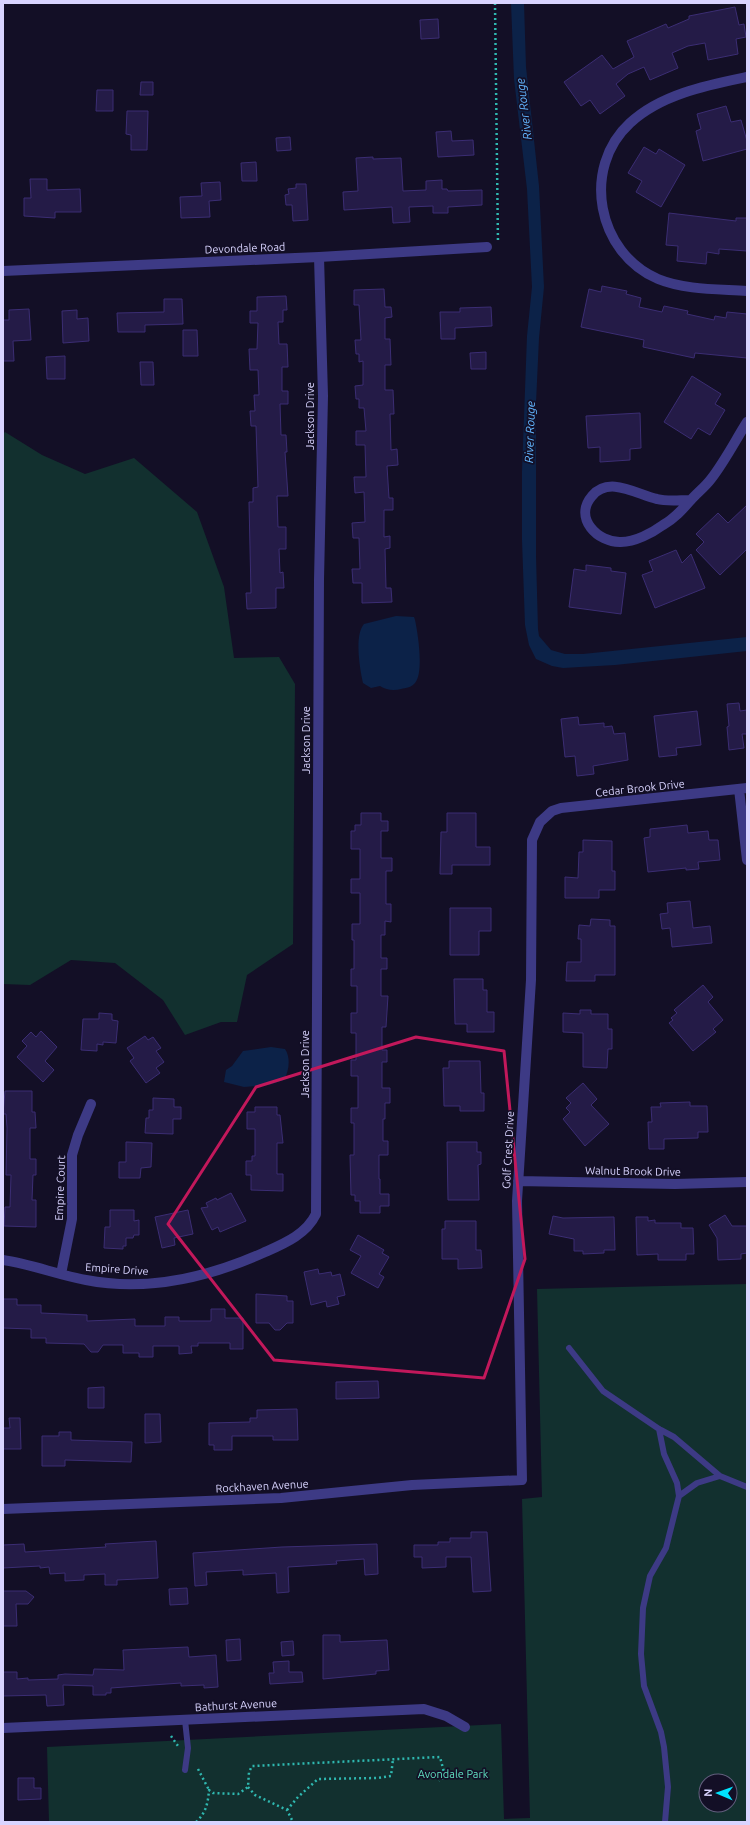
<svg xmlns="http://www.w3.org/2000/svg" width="750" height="1825" font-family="Ubuntu,sans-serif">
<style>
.green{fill:#12302f;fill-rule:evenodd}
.water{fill:#0c2248}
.building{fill:#241b47;stroke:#3b2d73}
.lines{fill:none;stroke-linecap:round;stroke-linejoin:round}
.path{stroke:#2fb8b0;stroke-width:2.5;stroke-dasharray:2 3;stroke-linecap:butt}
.service{stroke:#3d3a85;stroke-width:6}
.minor{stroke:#3d3a85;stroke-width:10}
.marked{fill:none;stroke:#c2185b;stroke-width:3;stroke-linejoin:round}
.labels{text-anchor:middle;stroke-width:3.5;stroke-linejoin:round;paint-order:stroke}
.street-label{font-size:11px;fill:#d9d4ff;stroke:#130f26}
.park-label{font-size:11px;fill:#5fe0c0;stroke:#130f26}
.water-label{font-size:12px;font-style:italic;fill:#62b6ff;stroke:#130f26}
</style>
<rect width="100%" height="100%" fill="#130f26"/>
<path class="green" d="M5 432 42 455 85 474 134 458 197 512 224 587 234 658 279 657 295 684 293 944 247 975 237 1022H221L185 1035 163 1000 115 963 71 960 30 985 3 984V434Z
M747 1284V1822H49L47 1747 501 1724 504 1819 530 1818 522 1499 542 1497 537 1289ZM706 1781H730V1805H706Z"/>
<path class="water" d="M511 3H524L526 67 539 186 544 287 539 338 536 403V556L538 629 539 636 551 650 565 654H583L747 637V651L615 665 563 668 552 666 536 659 529 645 525 625 522 540V471L527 336 532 287 527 189 514 79Z
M396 616 414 617 415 620C418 634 424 672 415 683 412 687 406 688 401 689 394 691 386 690 380 686L371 688 363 683C360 670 354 635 364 624Z
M271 1047 285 1049C291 1058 289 1071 284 1080L269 1085 244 1087 224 1082 226 1070 232 1066 243 1051Z"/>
<path class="building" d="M735 7 739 25 744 24 746 37 736 39 738 54 708 60 705 43 688 46 672 53 678 68 650 80 644 67 628 74 616 84 625 96 600 114 590 100 581 106 564 82 602 55 613 69 634 57 627 41 666 24 668 28 689 19V16Z
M438 19 439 38 421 39 420 20Z
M141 82H153V95H140Z
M97 90H113V111H96Z
M726 106 731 122 741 120 747 141V149L703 161 696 131 701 129 697 114Z
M127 111H148L147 150H131V135L126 134Z
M451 131 452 141 473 140 474 155 438 157 436 132Z
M290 137 291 150 277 151 276 138Z
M644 147 656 154 659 149 685 165 661 207 636 192 642 181 628 173Z
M373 157V159L401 158 403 191 426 190V181L442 180V189H447L448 191 482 190V205L448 207V213H433V206L409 207 410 222 393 223 392 207 344 210 343 192 358 191 356 158Z
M256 162 257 181H242L241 163Z
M30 179H47V190L80 189 81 212H55V218L24 216V198H31Z
M220 182 221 200 209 201 210 217 181 218 180 197 202 196 201 183Z
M296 184H306L308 220 293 221 292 205H286L285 195 289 194 288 189 296 188Z
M669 213 736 221V218H747V251L719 249V254L707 252 706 264 677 261 678 246 666 245Z
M602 286 627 291 626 294 641 298 639 307 662 312 664 306 688 311 687 314 714 320 715 316 726 318 727 312 747 314V358L695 353 694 358 643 347 644 340 581 327 589 289 601 292Z
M384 289 385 307H391L392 317 385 318V339H390L391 365H385V390H393L394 414H390L391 450 397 449 398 465 387 466 389 498H393V510H384V537L390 536V548L385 549 386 588H391L392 602 362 603V583H353L352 569H360L359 538H353L352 523 365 522 364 492 355 493 354 477H366L365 445H356V431H366L364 408H359V399H356L355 386 363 385V361L359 362V354H356L355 340H361L359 305H354V290Z
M286 296 287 310H283V322H278L279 344H287L288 367H282V391H288V404H280L281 435H286L287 452H285L288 496H277L278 527H286V549H279L280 573 283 572 284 588H276V608L247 609 246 593H251L249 502H253V488L258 487 256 426H251L250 411H255L254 395H259L258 370H250L249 349H257L258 323H250V311H257V297Z
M164 299H182L183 324 145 325V332H118L117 313 164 312Z
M491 307 492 326 455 328V339H441L440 312H460V308Z
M29 309 31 340 13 341 14 361H3V320H9V310Z
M77 310V319L88 318 89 341 63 343 62 311Z
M183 330H197L198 356H183Z
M486 352V369H471L470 353Z
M65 356V379H47L46 357Z
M140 362H153L154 385H141Z
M692 376 721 394 715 404 725 410 710 435 698 428 691 439 664 422Z
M640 413 641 448 630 449V460L600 462V447L588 448 586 416Z
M747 505V549L720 575 696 550 704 542 696 534 718 513 728 523Z
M676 550 682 563 691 554 705 588 655 608 642 575 653 571 649 561Z
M586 565 611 568V571L626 573 621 614 569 607 574 569 586 571Z
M739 703 740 711 747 710V734H742L744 748 729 750 727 727 729 726 727 704Z
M697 711 701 745 676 748 677 755 659 757 654 716Z
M578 717 579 725 604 723V727L612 726 614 734 625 733 628 760 593 766 594 774 577 776 575 756 565 757 561 719Z
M361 813H381V821H388V831H381V858H392V871H386V904H391V922L385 921V935H381V958H387V969H381V996H388L386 1027H382V1050H387V1062H382V1088H390V1103H385V1119H383V1141H388V1155H379V1179H380V1194H389V1206H380V1213H360V1201H355V1195H351L350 1155H354V1123H351V1108H358V1076H351V1060H356V1033H351V1013H357V986H351V969H354V940H352V924H360V893H351V879H360V849H351V831H355V825H361Z
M447 813H476V847H490V865H452V874H440L441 832H447Z
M687 825 688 833 708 831 709 840H718L720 860 698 862 699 869 686 870V868L648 872 644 838 650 837V829Z
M583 840 612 841V871H615V890H599V898H565V877L578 878 579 852H583Z
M690 901 693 928 710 926 712 943 672 947 670 928 662 929 660 914 668 913 667 903Z
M450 908H491V931H479V955H450Z
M591 919 610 920V926H615V975H595V981H566L567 962H581V939H578L579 925 590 926Z
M454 979H483V990H487V1012H494V1032H467V1024H455Z
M703 985 713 997 708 1002 723 1020 713 1029 716 1032 693 1051 669 1023 673 1020 671 1018 677 1013 674 1010Z
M580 1010H591V1014H608V1029H612V1049H608L607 1068 583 1067V1033L563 1032V1013L580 1014Z
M99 1013 112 1014V1020L118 1021 116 1043 103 1042V1045L97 1044V1051L81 1050 83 1019H99Z
M41 1031 57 1047 45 1061 54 1070 43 1082 17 1057 27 1046 22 1041 31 1032 36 1037Z
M145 1036 148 1040 153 1037 161 1048 156 1051 164 1062 156 1068 160 1073 146 1083 130 1061 134 1058 127 1048Z
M449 1061H480L481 1093H484V1111H460V1106H444L443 1068H449Z
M583 1083 597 1099 591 1105 609 1124 585 1146 563 1119 570 1112 566 1108 571 1103 566 1098Z
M5 1091H32V1112H35L36 1128H30V1159H36V1175H33L32 1200H36V1227L4 1226 5 1207H10L11 1175H6L7 1128 6 1114H3Z
M153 1098 174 1099V1107H181V1119H173V1134L145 1133 146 1118H149V1110H153Z
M690 1102V1106H707L708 1132H698V1138L664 1139V1149H649L648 1122H652L651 1107H661L660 1103Z
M255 1107H277V1115H280L283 1143H277V1174H283V1191L251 1190V1175H246V1161H252V1156H255V1129H247V1112H255Z
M126 1142 152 1143 151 1167 141 1168 140 1178H119V1162H126Z
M447 1142H477V1152H481V1164L478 1165 479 1200H448Z
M231 1193 246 1221 220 1232 218 1227 212 1230 201 1208 208 1207 206 1203 216 1198 217 1200Z
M110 1210H134V1221L139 1220V1235H134L133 1238H126V1246H123V1249L104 1248 105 1227H110Z
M188 1210 193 1234 174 1238 175 1245 162 1248 155 1217Z
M725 1215 732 1226H747V1253L741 1254V1259L718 1260 717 1238 709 1225Z
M553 1216 563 1218 614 1217 615 1250H604V1253L583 1254V1251H574V1239L549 1234Z
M636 1217H648V1221L655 1220V1223H681V1228H693L694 1254H686V1260H658V1254L637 1255Z
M445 1221H476V1250H481L482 1268 458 1269V1259H442V1229H445Z
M358 1235 384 1250 382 1253 389 1257 379 1274 384 1277 378 1288 351 1273 361 1256 350 1250Z
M318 1269 319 1274 331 1272 332 1276 340 1274 345 1295 337 1297 339 1304 327 1307 326 1301 311 1305 304 1272Z
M256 1294 287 1296V1301H293V1323H287L280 1330H275L269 1323H256Z
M3 1299H17V1305H41V1313L87 1315V1321L135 1319V1326H165V1317H179V1321H211V1309H225V1318H243V1349H230V1343H198V1346H191L192 1353 179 1354V1346H153V1357H139V1353H123V1345H103L98 1352H91L84 1344 46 1343V1338H31V1329L3 1328Z
M378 1381 379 1398 336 1399V1382Z
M104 1387V1408H88V1388Z
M297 1409 298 1440H273V1436H232V1450H214V1445H209V1423L250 1422V1418H257V1410Z
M145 1414H160L161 1442 145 1443Z
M9 1418H20L21 1449H3V1428H10Z
M59 1432H71V1440L132 1442 131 1462 65 1460V1466H42V1436H59Z
M471 1532H487L491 1591 473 1592 471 1557H446V1567L422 1568V1557H414V1545H438V1542H450V1538H471Z
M156 1541 158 1578 117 1580V1585H105V1574L84 1575V1580L65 1581V1573L50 1574 49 1567 40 1568V1566L3 1568V1545L24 1544 25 1552 106 1547 105 1544Z
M377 1544 378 1574 365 1575 364 1559 336 1561 337 1564 288 1567 289 1592 277 1593 276 1573 243 1575V1570L206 1572 207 1585 195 1586 193 1553 282 1547Z
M187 1588 188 1604 170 1605 169 1589Z
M3 1591H26L34 1597 28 1604H16L17 1626H3Z
M323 1635H340V1642L387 1640 389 1670 376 1671V1674L323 1679Z
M240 1639 241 1660 227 1661 226 1640Z
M293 1641 294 1655 282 1656 281 1642Z
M188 1647 189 1657 216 1655 218 1687 204 1688V1685L181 1686V1683L152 1685 111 1688V1693H106V1695H93V1686L63 1685 64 1705 47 1706 46 1695 3 1696V1672H17V1679L28 1678V1680L58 1679V1675L65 1674 93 1675 94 1669 124 1670 123 1650Z
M289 1661V1672H302L303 1682 270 1684 269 1673H274L273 1662Z
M18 1778H34V1788H41V1799L18 1800Z"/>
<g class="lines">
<path class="path" d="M495 3 498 243
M171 1736 178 1746
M198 1769 209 1790
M248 1787 255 1795 287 1810 293 1822
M287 1810 298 1797 318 1779 378 1778 391 1776 393 1759
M196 1822C206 1813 208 1803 209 1790L213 1793 238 1794 248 1787 249 1772 252 1766 440 1757 445 1776 439 1781"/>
<path class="service" d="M569 1348 603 1391 659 1429 674 1437 720 1476 747 1487
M659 1429 664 1454 677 1483 679 1496 666 1548 650 1576 643 1608 641 1654 644 1686 661 1732 664 1747 668 1787 665 1822
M679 1496 697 1483 720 1476
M185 1770 188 1748 185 1720"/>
<path class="minor" d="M747 77C708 85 661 94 630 123 581 168 597 253 658 279 685 290 717 289 747 291
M3 271 319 257 487 247
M691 500C680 500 668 502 657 499 638 495 609 475 592 496 573 518 598 543 621 542 635 542 652 533 663 525 674 519 682 510 690 501 697 493 705 487 711 479 725 461 735 441 747 422
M739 789 747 860
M518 1181 675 1184 747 1182
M3 1260C31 1264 58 1275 86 1280 148 1292 207 1278 263 1253 283 1244 306 1235 316 1214L319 580 323 396 319 257
M61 1274 72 1219V1155L78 1135 91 1104
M3 1509 281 1498 412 1485 522 1480 517 1201 531 980 532 840 540 822 552 811 561 808 747 788
M3 1728 424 1709 446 1716 465 1727"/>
</g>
<path class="marked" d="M416 1037 504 1051 525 1259 484 1378 274 1360 168 1224 256 1087Z"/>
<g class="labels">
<g class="street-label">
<text transform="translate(245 248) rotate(-2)" y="4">Devondale Road</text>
<text transform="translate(310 416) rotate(-90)" y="4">Jackson Drive</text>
<text transform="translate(306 740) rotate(-90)" y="4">Jackson Drive</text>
<text transform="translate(640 788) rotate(-6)" y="4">Cedar Brook Drive</text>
<text transform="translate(305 1064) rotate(-90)" y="4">Jackson Drive</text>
<text transform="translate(508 1150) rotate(-87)" y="4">Golf Crest Drive</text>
<text transform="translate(633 1171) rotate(1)" y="4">Walnut Brook Drive</text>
<text transform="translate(60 1188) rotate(-88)" y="4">Empire Court</text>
<text transform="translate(117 1269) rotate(4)" y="4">Empire Drive</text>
<text transform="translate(262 1486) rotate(-3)" y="4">Rockhaven Avenue</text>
<text transform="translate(236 1705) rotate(-3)" y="4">Bathurst Avenue</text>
</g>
<g class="park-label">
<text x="453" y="1778">Avondale Park</text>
</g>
<g class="water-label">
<text transform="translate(524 109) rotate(-97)" y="4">River Rouge</text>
<text transform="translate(530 432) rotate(-88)" y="4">River Rouge</text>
</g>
</g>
<rect width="750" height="1825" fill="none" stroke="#d9d4ff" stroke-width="8"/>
<g transform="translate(718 1793) rotate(272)"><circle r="19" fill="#130f26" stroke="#625e7d"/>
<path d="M0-3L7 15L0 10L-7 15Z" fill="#00e5ff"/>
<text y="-6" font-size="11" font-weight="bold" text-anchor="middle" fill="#d9d4ff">N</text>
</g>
</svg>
